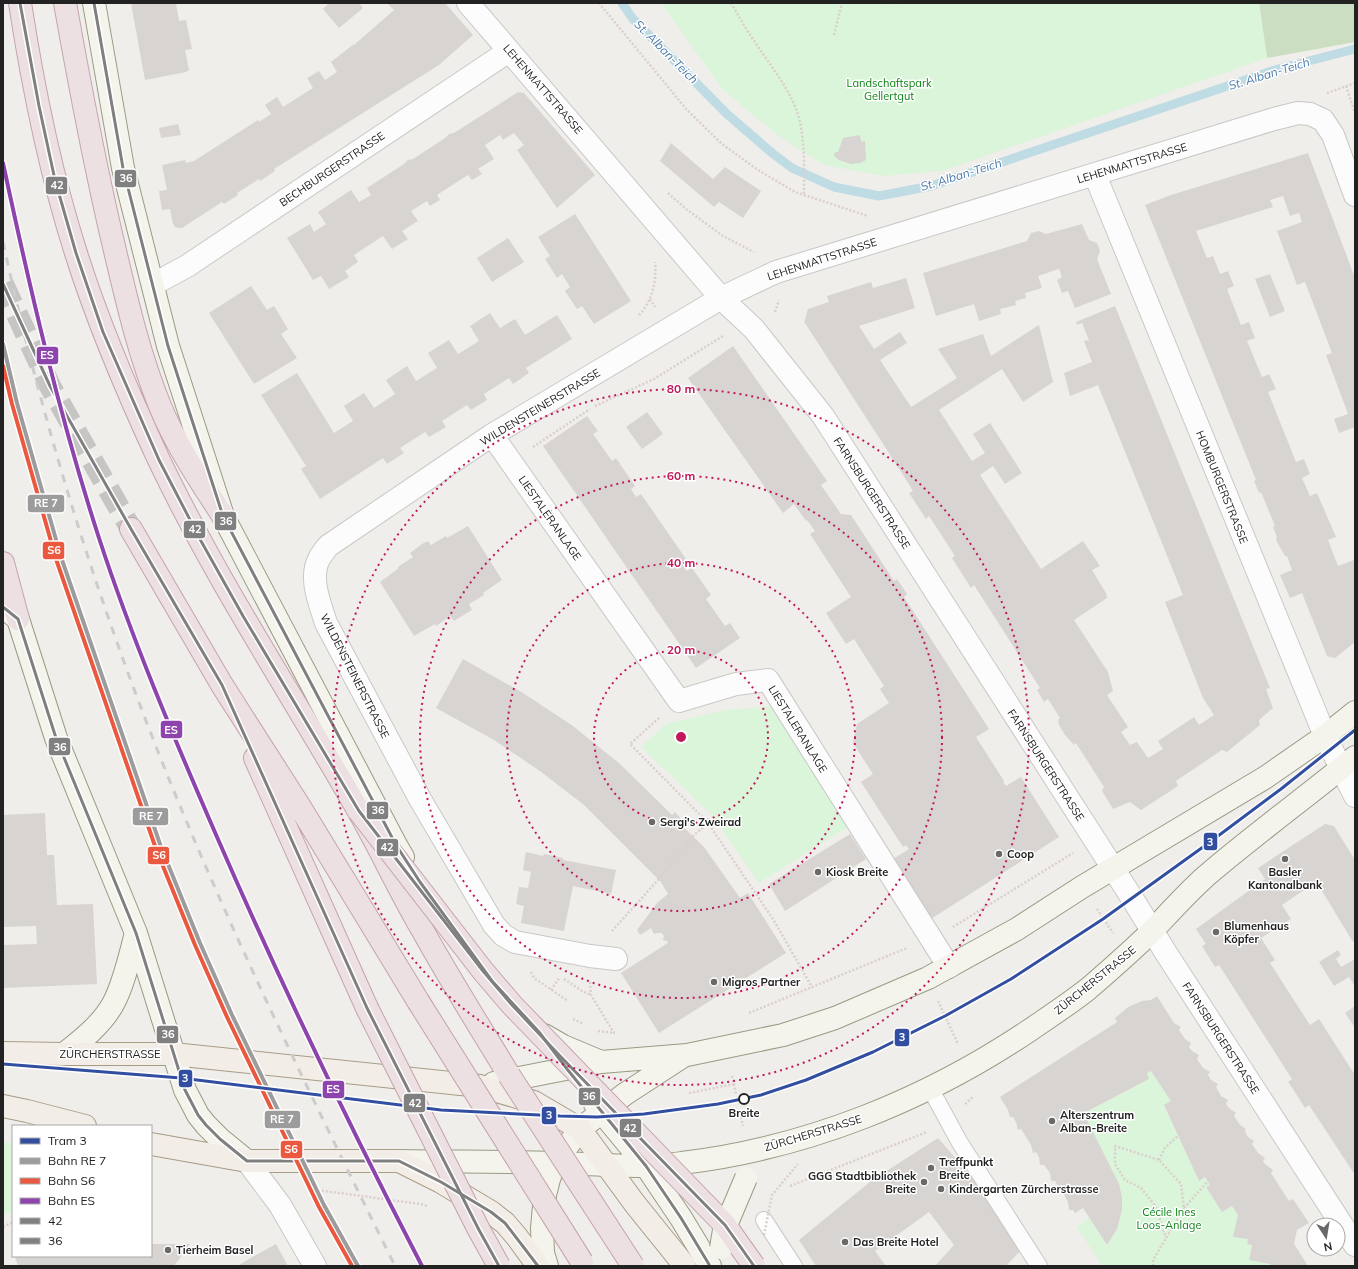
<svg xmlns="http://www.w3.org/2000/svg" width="1358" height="1269" font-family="Mulish,sans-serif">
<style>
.forest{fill:#cbdec1}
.park{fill:#daf5da}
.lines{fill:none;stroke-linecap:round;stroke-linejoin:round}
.stream{stroke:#bfdbe3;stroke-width:9}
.building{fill:#d7d4d2}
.highway-tunnel{stroke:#c7c5c3;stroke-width:22;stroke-dasharray:22 11;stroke-linecap:butt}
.lane-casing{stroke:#c9c8c7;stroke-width:18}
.street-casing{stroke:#c9c8c7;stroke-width:24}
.secondary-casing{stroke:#999a82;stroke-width:24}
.primary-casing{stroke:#a79c86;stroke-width:24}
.highway-casing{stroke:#c5a2ac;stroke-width:24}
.path{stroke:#dccecd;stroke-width:2.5;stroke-dasharray:2 2;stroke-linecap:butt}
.lane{stroke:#fdfcfc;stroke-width:16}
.street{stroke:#fdfcfc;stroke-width:22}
.secondary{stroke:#f4f4ed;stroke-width:22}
.primary{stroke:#f3ede7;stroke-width:22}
.highway{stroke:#ece0e2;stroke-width:22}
.rail{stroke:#ccc;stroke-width:3;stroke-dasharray:8 8;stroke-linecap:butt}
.secondary-bridge-casing{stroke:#999a82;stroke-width:24;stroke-linecap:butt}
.highway-bridge-casing{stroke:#c5a2ac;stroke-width:24;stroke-linecap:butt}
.path-bridge{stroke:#dccecd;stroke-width:2.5;stroke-dasharray:2 2;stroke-linecap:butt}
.secondary-bridge{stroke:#f4f4ed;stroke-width:22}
.highway-bridge{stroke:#ece0e2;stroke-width:22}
.bus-1-casing{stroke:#fff;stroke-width:6}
.bus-2-casing{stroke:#fff;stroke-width:6}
.bus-1{stroke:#808080;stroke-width:3}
.bus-2{stroke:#808080;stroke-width:3}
.rail-1-casing{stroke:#fff;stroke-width:7}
.rail-2-casing{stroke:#fff;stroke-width:7}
.rail-3-casing{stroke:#fff;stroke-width:7}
.rail-1{stroke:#9c9c9c;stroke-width:4}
.rail-2{stroke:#e9583f;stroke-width:4}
.rail-3{stroke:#8e44ad;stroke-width:4}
.tram-1-casing{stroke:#fff;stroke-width:6}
.tram-1{stroke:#324ea1;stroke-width:3}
.ring{fill:none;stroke:#c2185b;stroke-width:2;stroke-dasharray:2 4}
.poi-dot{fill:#6a6968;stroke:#fff;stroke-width:1.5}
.stop-dot{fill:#fff;stroke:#222;stroke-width:2}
.labels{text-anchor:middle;stroke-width:3;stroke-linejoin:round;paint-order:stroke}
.park-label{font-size:11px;fill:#0c8416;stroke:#fff}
.street-label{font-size:11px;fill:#222;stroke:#fff}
.poi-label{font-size:11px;font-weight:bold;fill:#222;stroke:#fff;text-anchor:start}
.stop-label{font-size:11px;font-weight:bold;fill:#222;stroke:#fff}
.water-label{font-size:12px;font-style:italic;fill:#4a7aab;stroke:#fff}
.centre{fill:#c2185b;stroke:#fff;stroke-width:2}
.ring-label{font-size:12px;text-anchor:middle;font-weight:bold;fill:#c2185b;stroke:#fff;stroke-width:3;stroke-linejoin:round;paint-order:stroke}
.line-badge{stroke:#fff;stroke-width:1.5}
.badge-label{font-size:11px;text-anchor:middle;font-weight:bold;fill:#fff}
</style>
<rect width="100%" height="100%" fill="#f0eeeb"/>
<path class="forest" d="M1259 3H1355V42L1267 58Z"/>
<path class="park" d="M661 3H1259L1267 58 942 171 884 176 824 165 776 134 722 89Z
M777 706 848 827 759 883 711 814 641 747 666 724 725 710Z
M1151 1071 1171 1101 1164 1106 1199 1181 1205 1177 1210 1185 1206 1187 1222 1212 1232 1206 1238 1215 1234 1236 1248 1239 1247 1244 1252 1245 1249 1259 1270 1264 1271 1266H1102L1077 1227 1089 1217 1107 1245 1117 1229 1122 1210V1197L1119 1184 1086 1118 1083 1120 1080 1115 1149 1079 1147 1073Z
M3 1140 13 1145V1210L3 1216Z"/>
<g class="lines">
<path class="stream" d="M622 3 633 19 727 114 772 153 792 168 834 187 879 196 931 186 1278 69 1355 49"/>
</g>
<path class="building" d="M131 3H176L179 21 186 20 192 49 185 50 189 70 186 72 145 80Z
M329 3H359L363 8 339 28 323 9Z
M387 3H445L473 35 439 65 274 169 275 171 260 181 259 179 237 193 238 195 224 204 222 202 182 228H179L175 227 173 224 170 209 162 210 159 191 167 190 162 165 185 160 186 163 194 161 258 120 259 122 271 114 265 105 277 97 283 107 313 88 307 78 319 71 325 80 337 72 331 62 354 44V45L394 10Z
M518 92 524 93 595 175 557 208 517 150 524 145 514 133 503 140 500 135 485 145 494 159 478 169 482 174 472 180 468 175 437 195 440 200 430 206 427 201 411 211 418 221 402 231 408 239 392 249 383 236 354 255 358 262 345 271 349 277 329 289 321 276 313 280 287 238 310 224 314 232 326 224 318 212 351 190 359 202 371 195 367 188 404 164 408 160 413 159 445 138 449 134 454 133Z
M178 124 181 135 161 138 159 128Z
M860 135 861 142 865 141 866 160 860 163 851 164 839 160 834 156 835 152H838L843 138Z
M671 143 713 179 725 167 761 191 743 218 719 202 714 207 660 161Z
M1308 153 1355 278V411L1354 412 1355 427 1339 433 1334 419 1348 414 1326 355 1332 353 1305 282 1297 285 1277 231 1302 222 1299 213 1290 216 1283 196 1270 200 1273 207 1196 231 1207 258 1213 256 1220 274 1228 271 1234 286 1227 289 1241 325 1249 322 1255 338 1247 341 1262 377 1269 374 1276 389 1268 392 1296 462 1304 459 1310 474 1302 478 1310 496 1317 493 1336 537 1328 540 1338 566 1354 560 1355 563V642L1335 658 1327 656 1302 593 1290 598 1280 575 1292 570 1287 556H1285L1277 542 1276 538 1277 537 1273 527 1275 526 1261 492 1259 493 1254 481 1256 480 1145 205 1171 195Z
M575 214 631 301 594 324 582 306 577 309 565 291 570 287 562 274 557 278 545 259 550 256 538 237Z
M1082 224 1089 240 1097 243 1100 251 1097 259 1111 294 1075 308 1068 291 1062 293 1057 280 1062 277 1059 269 1038 276 1042 288 1025 293 1026 298 1015 301 1016 305 1000 309 1001 314 979 321 974 304 936 316 923 273 1027 241 1031 233 1039 231 1046 234Z
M508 238 524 262 492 282 477 258Z
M1270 274 1285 311 1270 317 1255 279Z
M906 278 915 308 859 326 874 349 900 332 907 343 880 360 911 407 957 378 938 349 983 334 991 356 1039 325 1053 382 1023 402 1002 369 939 410 972 461 985 453 973 434 990 423 1022 473 1005 484 993 466 980 475 1041 569 1083 541 1100 566 1092 570 1106 593 1107 598 1074 620 1108 672 1113 691 1107 695 1128 727 1121 732 1130 745 1137 742 1148 758 1163 749 1158 741 1194 717 1199 725 1214 715 1203 698 1165 602 1183 595 1098 385 1070 396 1064 373 1092 362 1084 341 1089 340 1082 323 1077 325 1076 322 1115 306 1270 688 1266 689 1273 708 1259 720 1260 725 1227 752 1222 750 1176 781 1178 786 1141 810 1130 802 1113 809 1102 791 1104 787 1076 743 1074 745 1065 735 1059 725 1058 720 1060 718 1048 699 1044 702 1037 690 1040 688 974 585 971 588 952 558 955 556 931 519 929 516 926 519 909 493 913 491 905 478 805 323H804L808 309 829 302 827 296 871 282 873 288Z
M251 286 267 310 274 306 288 329 281 334 297 358 254 384 209 313Z
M490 313 500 328 515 319 525 335 557 315 572 339 526 368 529 373 513 384 509 378 484 394 487 400 471 410 467 405 442 421 446 427 429 437 425 432 400 448 404 453 387 464 383 458 320 499 301 469 306 466 261 395 297 373 334 433 353 421 344 406 364 393 374 408 395 394 386 380 407 366 416 381 437 368 428 353 449 340 458 354 479 341 470 326Z
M733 346 827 481 821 485 841 514 851 515 894 581 897 579 907 594 904 597 989 729 976 737 1004 781 1003 782 1006 786 1021 777 1059 837 931 919 893 859 909 849 906 845 903 847 861 782 873 774 853 743 857 724 889 703 880 689 884 686 854 639 846 644 826 613 851 597 810 534 815 531 807 520 806 521 794 504 783 513 688 378Z
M647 412 663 434 642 449 626 427Z
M587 416 598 431 593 434 612 461 616 458 635 486 631 489 636 497 641 494 686 559 681 563 687 571 692 568 711 595 706 599 725 626 730 623 740 638 696 668 543 446Z
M468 526 502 580 483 593 484 595 469 604 472 610 454 621 450 616 436 626 435 624 414 636 380 582 399 568 398 567 413 557 410 553 422 544 428 541 431 545 446 536 447 538Z
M463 659 523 693 573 726 620 764 669 812 672 815 675 812 681 819 678 822 704 847 740 898 748 893 786 953 659 1033 621 973 668 943 667 941 663 940 664 936 662 933H658L654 934 651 928 640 935 637 930 657 903 668 894 661 882 584 805 540 771 494 740 436 708Z
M45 813 47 855H54L57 905 93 904 97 984 3 988V945L37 944 36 926 3 927V815Z
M1325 824 1334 826 1355 860V940L1353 942 1319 886 1315 888 1313 884 1282 905 1291 919 1261 938 1275 960 1270 963 1310 1025 1319 1019 1355 1075V1175L1309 1105 1305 1108 1291 1086 1288 1082 1292 1079 1219 965 1215 967 1202 946 1206 944 1196 929 1265 879 1258 868Z
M850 834 866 859 785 911 769 884Z
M526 852 543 856 544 854 563 858V860L616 870 611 894 573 886 564 931 521 923 524 906 516 904 519 887 528 888 531 872 523 870Z
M1338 950 1341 955 1336 959 1341 967 1355 959V987L1349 977 1334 986 1319 962Z
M1157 996 1174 1023 1181 1027 1179 1030 1185 1039 1191 1043 1189 1047 1192 1051 1199 1055 1197 1059 1203 1068 1210 1072 1208 1075 1211 1080 1218 1084 1216 1087 1221 1096 1228 1100 1226 1104 1229 1108 1236 1113 1234 1116 1240 1125 1246 1129 1245 1132 1248 1137 1254 1141 1252 1144 1258 1153 1265 1158 1263 1161 1266 1165 1273 1170 1271 1173 1289 1201 1293 1199 1309 1223 1297 1230 1294 1244 1308 1266H1271L1270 1264 1249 1260 1252 1245 1247 1244 1248 1239 1233 1237 1238 1215 1232 1206 1222 1212 1206 1187 1210 1185 1205 1177 1199 1181 1164 1105 1171 1101 1151 1071 1147 1073 1149 1079 1080 1115 1083 1120 1086 1118 1119 1184 1122 1197V1210L1117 1229 1107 1245 1083 1208 1075 1213 1073 1210H1069L1068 1202 1063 1193 1059 1194 1058 1186 1055 1181H1051L1050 1173 1044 1165H1040L1039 1157 1036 1152 1033 1153 1031 1145 1021 1129 1018 1130 1016 1122 1013 1117H1010L1008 1110 1000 1097 1117 1022 1115 1018 1128 1007 1142 1001 1151 1000Z
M1355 1006V1028L1345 1013Z
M938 1138 984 1191 1022 1249 1006 1266H935L954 1245 929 1212 875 1251 886 1266H816L799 1240 871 1181Z
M151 1244H190L174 1266H127L123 1265V1266H18L15 1257 17 1256H151Z
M276 1244 288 1266H237L249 1259Z"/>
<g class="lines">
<path class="highway-tunnel" d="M3 284 50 386 131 529"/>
<g class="lane-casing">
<path id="lane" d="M930 1088 960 1143 1039 1266
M764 1220 794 1266"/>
</g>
<g class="street-casing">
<path id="street" d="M468 3 721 298 754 329 823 416 1132 898 1166 953 1355 1245
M1095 175 1325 736 1355 796
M154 284 187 266 509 51
M492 435 679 701 736 684 768 680 949 967
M616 959 590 956 515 942 503 935 494 925 420 799 326 623C320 604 309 578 319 559 321 555 325 550 328 546L492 435 721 298 776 272 1274 119 1298 113 1310 114 1323 120 1333 135 1355 195
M247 1161 280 1205 315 1266"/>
</g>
<g class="secondary-casing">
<path id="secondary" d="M94 3 123 168 168 346 223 516 396 845 403 857
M3 607 18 619 56 738 136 933 185 1090 198 1115 206 1125 220 1139 247 1161
M544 1035 563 1046 601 1062
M64 1054C82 1040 102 1024 113 1004 124 984 130 955 136 933
M494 1083 601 1062 687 1055 783 1035 835 1018 928 978 1017 929 1082 887 1266 777 1325 736 1355 712
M595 1104 646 1166 681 1218 710 1266
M399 1161C451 1162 504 1161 557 1163 598 1164 641 1169 682 1163 807 1148 926 1100 1030 1030 1049 1017 1069 1004 1088 989 1110 970 1132 951 1153 930 1170 912 1187 893 1206 876 1254 835 1306 797 1355 757
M547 1266 543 1253 542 1228 545 1195 549 1179 555 1163 580 1129 625 1094 682 1057"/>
</g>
<g class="primary-casing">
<path id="primary" d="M3 1053 64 1054H173L480 1086 534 1102 580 1129 635 1204 685 1266
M3 1106 27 1111 85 1126
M151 1144 247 1161H399L441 1182 491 1212 505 1223 517 1237 538 1266"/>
</g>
<g class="highway-casing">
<path id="highway" d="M20 3C33 87 50 172 76 253 98 323 127 391 158 458 216 580 291 693 358 810 381 850 400 892 423 931 450 980 480 1027 509 1075
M65 3C80 87 96 172 116 255 128 306 140 357 160 406 176 445 200 481 223 516
M131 529 222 685 300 807 418 1001
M3 563 18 619
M255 758 367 1008"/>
</g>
<path class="path" d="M599 3 687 110 722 144 758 170 795 192 868 216
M731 3C739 16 746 30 755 42 771 67 793 92 800 122 805 146 804 171 804 195
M883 3H902
M834 35 842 3
M1346 86 1355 113
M1327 93 1355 83
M668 193 686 209 723 236 754 252
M650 299 655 307
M775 312 779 300
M639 315C652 302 657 280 655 262
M595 406 654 379 723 336
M533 447 590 409
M659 718 630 744 708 823 773 919 812 987 907 948
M1097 909 1113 933
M953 927 1073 853
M612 931 658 880 693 836 708 823
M531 972 534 978 568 1001
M564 979 582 991 591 995
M590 982 591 995 614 1033
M551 990 560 977
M938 1001 958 1044
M749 1013 812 987
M573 1019 584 1024
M598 1031 615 1033
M732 1076 736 1094
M689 1093 734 1084
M965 1104 973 1097
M741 1117 743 1126
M1159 1160 1165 1148 1178 1136
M790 1186 927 1132
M310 1189 420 1204 428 1206
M1184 1208 1208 1181
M3 1227 13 1222
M1153 1266V1260L1184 1208 1181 1184 1159 1160 1115 1146V1164L1125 1180 1141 1188 1156 1207 1166 1238"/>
<use href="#lane" class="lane"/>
<use href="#street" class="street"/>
<use href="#secondary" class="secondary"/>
<use href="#primary" class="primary"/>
<use href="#highway" class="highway"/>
<path class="rail" d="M3 242C40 413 91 581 155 744 225 922 310 1094 395 1266"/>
<g class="secondary-bridge-casing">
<path id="secondary-bridge" d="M721 1248 724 1230 746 1178"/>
</g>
<g class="highway-bridge-casing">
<path id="highway-bridge" d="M359 811 483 971 512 1005 725 1225 754 1266
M418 1001 582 1262
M367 1008 479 1230 499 1266
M509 1075 633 1266"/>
</g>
<path class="path-bridge" d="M764 1235 772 1195 798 1164"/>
<use href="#secondary-bridge" class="secondary-bridge"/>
<use href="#highway-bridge" class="highway-bridge"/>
<g class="bus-1-casing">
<path id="bus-1" d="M20 3 39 106 55 180 76 253 103 332 159 460 201 541 243 616 359 811 483 971 512 1005 560 1056 725 1225 754 1266
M3 284 50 386 131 529 222 685 367 1008 479 1230 499 1266"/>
</g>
<g class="bus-2-casing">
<path id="bus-2" d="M94 3 123 168 168 346 223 516 396 845 420 882 492 981 539 1032 567 1069 646 1166 681 1218 710 1266
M3 607 18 619 56 738 136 933 185 1090 198 1115 206 1125 220 1139 247 1161
M247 1161H399L441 1182 491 1212 505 1223 538 1266"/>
</g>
<use href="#bus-1" class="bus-1"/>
<use href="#bus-2" class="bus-2"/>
<g class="rail-1-casing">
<path id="rail-1" d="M3 344 17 403 61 557 161 847 200 943 232 1015 324 1205 358 1266"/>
</g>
<g class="rail-2-casing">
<path id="rail-2" d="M3 366 12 404 56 559 156 849 195 945 227 1017 319 1207 352 1266"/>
</g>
<g class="rail-3-casing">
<path id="rail-3" d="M3 163C30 289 59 415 99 538 132 639 174 738 217 837 280 982 349 1125 422 1266"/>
</g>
<use href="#rail-1" class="rail-1"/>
<use href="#rail-2" class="rail-2"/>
<use href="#rail-3" class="rail-3"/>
<g class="tram-1-casing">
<path id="tram-1" d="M3 1064 181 1078 441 1110 560 1116 597 1117 644 1114 718 1104 761 1095 806 1080 873 1052 945 1016 1011 979 1103 919 1210 842 1281 789 1355 730"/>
</g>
<use href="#tram-1" class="tram-1"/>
</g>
<g class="ring">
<circle cx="681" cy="737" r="87"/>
<circle cx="681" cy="737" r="174"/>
<circle cx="681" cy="737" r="261"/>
<circle cx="681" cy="737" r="348"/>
</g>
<g class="poi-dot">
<circle cx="652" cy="822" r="4"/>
<circle cx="999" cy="854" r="4"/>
<circle cx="1285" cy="859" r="4"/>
<circle cx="818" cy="872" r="4"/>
<circle cx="1216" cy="932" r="4"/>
<circle cx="714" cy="982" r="4"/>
<circle cx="1052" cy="1121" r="4"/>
<circle cx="931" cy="1168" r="4"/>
<circle cx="924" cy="1182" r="4"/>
<circle cx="941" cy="1189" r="4"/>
<circle cx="845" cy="1242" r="4"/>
<circle cx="168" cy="1250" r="4"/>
</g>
<circle class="stop-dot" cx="744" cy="1099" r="5"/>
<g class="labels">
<g class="park-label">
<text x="889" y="87">Landschaftspark<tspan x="889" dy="13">Gellertgut</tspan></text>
<text x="1169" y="1216">Cécile Ines<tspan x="1169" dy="13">Loos-Anlage</tspan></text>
</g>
<g class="street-label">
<text transform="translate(543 89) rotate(49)" y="4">LEHENMATTSTRASSE</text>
<text transform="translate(1132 163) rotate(-17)" y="4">LEHENMATTSTRASSE</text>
<text transform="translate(332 169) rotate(-34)" y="4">BECHBURGERSTRASSE</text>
<text transform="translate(822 259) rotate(-18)" y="4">LEHENMATTSTRASSE</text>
<text transform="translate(540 407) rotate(-31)" y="4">WILDENSTEINERSTRASSE</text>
<text transform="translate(1222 487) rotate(68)" y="4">HOMBURGERSTRASSE</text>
<text transform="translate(872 493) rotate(57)" y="4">FARNSBURGERSTRASSE</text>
<text transform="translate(550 518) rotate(55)" y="4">LIESTALERANLAGE</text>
<text transform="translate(355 676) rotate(63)" y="4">WILDENSTEINERSTRASSE</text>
<text transform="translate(798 729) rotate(58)" y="4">LIESTALERANLAGE</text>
<text transform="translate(1046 765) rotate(57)" y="4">FARNSBURGERSTRASSE</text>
<text transform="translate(1095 980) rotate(-39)" y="4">ZÜRCHERSTRASSE</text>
<text transform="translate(1221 1038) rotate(57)" y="4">FARNSBURGERSTRASSE</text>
<text x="110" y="1058">ZÜRCHERSTRASSE</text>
<text transform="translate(813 1133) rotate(-17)" y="4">ZÜRCHERSTRASSE</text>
</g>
<g class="poi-label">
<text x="660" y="826">Sergi's Zweirad</text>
<text x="1007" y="858">Coop</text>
<text x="826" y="876">Kiosk Breite</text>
<text x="1285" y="876" text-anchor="middle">Basler<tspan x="1285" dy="13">Kantonalbank</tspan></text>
<text x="1224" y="930">Blumenhaus<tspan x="1224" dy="13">Köpfer</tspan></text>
<text x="722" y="986">Migros Partner</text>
<text x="1060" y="1119">Alterszentrum<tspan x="1060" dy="13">Alban-Breite</tspan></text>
<text x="939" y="1166">Treffpunkt<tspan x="939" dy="13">Breite</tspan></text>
<text x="916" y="1180" text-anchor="end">GGG Stadtbibliothek<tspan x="916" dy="13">Breite</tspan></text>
<text x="949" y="1193">Kindergarten Zürcherstrasse</text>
<text x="853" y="1246">Das Breite Hotel</text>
<text x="176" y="1254">Tierheim Basel</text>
</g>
<g class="stop-label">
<text x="744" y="1117">Breite</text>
</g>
<g class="water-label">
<text transform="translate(666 52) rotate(45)" y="4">St. Alban-Teich</text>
<text transform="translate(1269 74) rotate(-17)" y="4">St. Alban-Teich</text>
<text transform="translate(961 175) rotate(-17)" y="4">St. Alban-Teich</text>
</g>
</g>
<circle cx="681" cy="737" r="6" class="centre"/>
<g class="ring-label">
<text x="681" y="393">80 m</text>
<text x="681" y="480">60 m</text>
<text x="681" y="567">40 m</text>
<text x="681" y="654">20 m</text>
</g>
<g class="line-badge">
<rect x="114" y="169" width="23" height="19" rx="4" fill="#808080"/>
<rect x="45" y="176" width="23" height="19" rx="4" fill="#808080"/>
<rect x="36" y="346" width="23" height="19" rx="4" fill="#8e44ad"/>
<rect x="27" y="494" width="38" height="19" rx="4" fill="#9c9c9c"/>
<rect x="214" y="511" width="23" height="20" rx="4" fill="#808080"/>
<rect x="183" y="520" width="23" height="19" rx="4" fill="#808080"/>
<rect x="42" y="541" width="23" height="19" rx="4" fill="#e9583f"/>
<rect x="160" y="720" width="23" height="19" rx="4" fill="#8e44ad"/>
<rect x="48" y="737" width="23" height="19" rx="4" fill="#808080"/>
<rect x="366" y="801" width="23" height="19" rx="4" fill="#808080"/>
<rect x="132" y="807" width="37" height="19" rx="4" fill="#9c9c9c"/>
<rect x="1203" y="832" width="15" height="19" rx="4" fill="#324ea1"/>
<rect x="376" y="838" width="23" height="19" rx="4" fill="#808080"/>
<rect x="147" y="846" width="23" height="19" rx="4" fill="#e9583f"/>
<rect x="156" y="1025" width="23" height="19" rx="4" fill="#808080"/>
<rect x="894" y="1028" width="16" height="19" rx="4" fill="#324ea1"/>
<rect x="178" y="1069" width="15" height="19" rx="4" fill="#324ea1"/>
<rect x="322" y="1080" width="23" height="19" rx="4" fill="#8e44ad"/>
<rect x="578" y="1087" width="23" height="19" rx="4" fill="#808080"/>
<rect x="403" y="1093" width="23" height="20" rx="4" fill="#808080"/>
<rect x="541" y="1106" width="16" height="19" rx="4" fill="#324ea1"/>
<rect x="264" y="1110" width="37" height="19" rx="4" fill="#9c9c9c"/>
<rect x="619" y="1118" width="23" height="20" rx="4" fill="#808080"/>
<rect x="280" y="1140" width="23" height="19" rx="4" fill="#e9583f"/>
</g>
<g class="badge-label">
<text x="126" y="182">36</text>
<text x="57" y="189">42</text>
<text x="47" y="359">ES</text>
<text x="46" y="507">RE 7</text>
<text x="226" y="525">36</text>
<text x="195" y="533">42</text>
<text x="54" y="554">S6</text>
<text x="171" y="734">ES</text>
<text x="60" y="751">36</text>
<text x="378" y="814">36</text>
<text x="151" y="820">RE 7</text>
<text x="1210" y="846">3</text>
<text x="387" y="851">42</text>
<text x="159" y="859">S6</text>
<text x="168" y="1038">36</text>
<text x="902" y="1041">3</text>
<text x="185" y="1082">3</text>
<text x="333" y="1093">ES</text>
<text x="589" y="1100">36</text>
<text x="415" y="1107">42</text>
<text x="549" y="1119">3</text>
<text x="282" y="1123">RE 7</text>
<text x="630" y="1132">42</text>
<text x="291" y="1153">S6</text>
</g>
<rect width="1358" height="1269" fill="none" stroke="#222222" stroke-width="8"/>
<rect x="12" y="1125" width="140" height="132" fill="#ffffff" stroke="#a7a7a7"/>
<rect x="20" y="1138" width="20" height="6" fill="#324ea1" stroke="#a7a7a7"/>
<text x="48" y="1145" font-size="12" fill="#222222">Tram 3</text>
<rect x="20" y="1158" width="20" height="6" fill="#9c9c9c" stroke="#a7a7a7"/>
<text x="48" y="1165" font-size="12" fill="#222222">Bahn RE 7</text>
<rect x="20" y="1178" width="20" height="6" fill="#e9583f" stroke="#a7a7a7"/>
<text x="48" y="1185" font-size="12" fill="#222222">Bahn S6</text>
<rect x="20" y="1198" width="20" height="6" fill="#8e44ad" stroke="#a7a7a7"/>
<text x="48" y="1205" font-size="12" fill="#222222">Bahn ES</text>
<rect x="20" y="1218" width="20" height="6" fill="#808080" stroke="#a7a7a7"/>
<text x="48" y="1225" font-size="12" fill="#222222">42</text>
<rect x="20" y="1238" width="20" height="6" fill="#808080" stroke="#a7a7a7"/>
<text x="48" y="1245" font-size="12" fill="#222222">36</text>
<g transform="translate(1326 1237) rotate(168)"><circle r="19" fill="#ffffff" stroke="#a7a7a7"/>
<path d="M0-3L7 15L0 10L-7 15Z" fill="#6a6968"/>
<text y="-6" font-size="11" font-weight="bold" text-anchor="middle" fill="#222222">N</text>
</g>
</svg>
